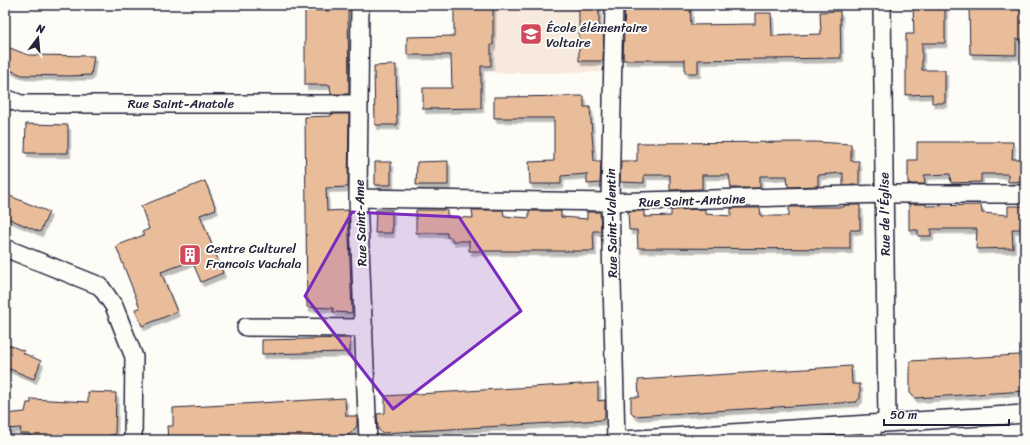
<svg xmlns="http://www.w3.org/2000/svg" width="1030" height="445" font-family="Sriracha,sans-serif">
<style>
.built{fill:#f7e9db}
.building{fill:#eabd9a;stroke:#22223b;filter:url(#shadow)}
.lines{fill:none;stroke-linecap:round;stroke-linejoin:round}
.minor-casing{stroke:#22223b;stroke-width:20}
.minor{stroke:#fdfcf7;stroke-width:17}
.marked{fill:#7b2cbf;fill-opacity:0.2;stroke:#7b2cbf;stroke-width:3;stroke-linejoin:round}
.labels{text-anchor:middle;stroke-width:4;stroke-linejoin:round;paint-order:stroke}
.poi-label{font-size:13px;fill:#22223b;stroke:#fdfcf7;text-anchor:start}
.street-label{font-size:13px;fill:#22223b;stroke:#fdfcf7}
</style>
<defs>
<filter id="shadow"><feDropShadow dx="2.5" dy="4.5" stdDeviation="0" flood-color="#0004"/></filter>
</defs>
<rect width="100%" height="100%" fill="#fdfcf7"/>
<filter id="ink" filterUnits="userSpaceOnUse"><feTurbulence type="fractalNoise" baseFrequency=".025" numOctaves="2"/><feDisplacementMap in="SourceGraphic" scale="8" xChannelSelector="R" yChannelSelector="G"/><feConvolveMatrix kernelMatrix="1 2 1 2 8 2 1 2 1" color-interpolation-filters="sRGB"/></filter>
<g filter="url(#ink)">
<path class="built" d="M460 5H600L601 72 494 73 493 45H461L454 24V9H460Z"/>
<path class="building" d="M329 5H348L349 94H331L330 85H305V10L329 11Z
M460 5H493V45H491V66H481V108L423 109V88H452L451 55H407V37L454 36V9H460Z
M579 5H599V28H604L603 61H579Z
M625 5H690L691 25 755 24V13H771L772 36 821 34 820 12 840 11 841 58 698 60V73H685V60H623Z
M913 5H945V43H922V70H945V103H932V94L906 95V34H914Z
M969 5H1025V39H1016V55L970 54Z
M5 46 28 55 94 56 91 75 70 76 22 75 5 68Z
M396 65 397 125H375L374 66Z
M584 96V107H590L594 161H601L600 183 587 184V174L561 176V184H530L529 162 554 161V118H494V97Z
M331 114H349L348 187 326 188 327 211 348 210 352 313 333 312V308L307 307 305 117 331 116Z
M26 124 68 125V153H25Z
M815 142 851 144V161H859V185H843V173L818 175V186L788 187 787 176H760V188H731L729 175H702V189L670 190V175H644V183L620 182 621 161H637V143Z
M917 142H1013L1012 159H1025V181L1008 182V174H981V182L951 183 950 174 924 175 925 184H908V160H917Z
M448 161V185H416L417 162Z
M375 162H391V185H375Z
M205 181 216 209 200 215 223 273 201 282 192 261 161 272 177 312 142 326 135 309 140 308 116 246 144 235 142 232 149 229 141 206Z
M5 194 49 212 40 232 5 217Z
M909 204H926V206L981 205 982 213 1008 215V206H1025V229H1012L1013 248 976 249 977 229H931V236H918V230H909Z
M844 205H860V230H850V249L638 248 637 230H629L628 211H644V217L671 216V210L705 209V214L731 216V208H760L761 216H789V207H844Z
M376 210H392V233H375Z
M416 210H447V217L473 218 472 210H503L504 216 529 218V211H561V217L587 219V212H600L601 231H593L594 251H469V241H452V238L447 237V233H416Z
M350 338V352L262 354V340Z
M9 345 24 351 23 353 41 361 34 379 5 367V346L8 348Z
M1019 355 1020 372H1025V391L915 398 910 393V361Z
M851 366 852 384H860V398L856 402 635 416 631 412V397H639L638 380Z
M598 383V401L605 400V415L603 420 382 433 378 429 377 414 385 413V396Z
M88 392 116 393 115 435H110V438H106V440L30 438V434H20L21 428 5 429V414L25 412 27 403H31V399L88 402Z
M345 398 346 416H357V426L349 435 262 440H168L167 426H173V408Z"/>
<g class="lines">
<g class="minor-casing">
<path id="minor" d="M360 5 358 198 368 440
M614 5 610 202 616 440
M882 5 887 423
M5 98 21 104H358
M358 198 610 202 884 194H1025
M5 248 100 286 114 306 134 357 133 440
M246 327 364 328
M623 440 1025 414
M872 440V424"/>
</g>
<use href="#minor" class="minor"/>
</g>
</g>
<path class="marked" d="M352 212 459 217 521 311 393 409 305 296Z"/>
<defs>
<g id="school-square" transform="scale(1.15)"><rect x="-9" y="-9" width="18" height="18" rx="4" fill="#d1495b" stroke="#fdfcf7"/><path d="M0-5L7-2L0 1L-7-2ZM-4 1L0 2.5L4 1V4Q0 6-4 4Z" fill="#fff"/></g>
<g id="building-square" transform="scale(1.15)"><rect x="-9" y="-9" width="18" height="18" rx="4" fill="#d1495b" stroke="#fdfcf7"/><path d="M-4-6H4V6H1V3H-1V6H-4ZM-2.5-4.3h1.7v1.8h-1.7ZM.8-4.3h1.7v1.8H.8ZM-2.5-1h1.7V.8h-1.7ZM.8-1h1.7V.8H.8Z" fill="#fff"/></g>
</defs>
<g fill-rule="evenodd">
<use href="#school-square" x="531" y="34"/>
<use href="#building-square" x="190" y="255"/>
</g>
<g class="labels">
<g class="poi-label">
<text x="546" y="32">École élémentaire<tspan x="546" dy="15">Voltaire</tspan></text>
<text x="206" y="253">Centre Culturel<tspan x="206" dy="15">Francois Vachala</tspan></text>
</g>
<g class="street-label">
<text x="181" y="108">Rue Saint-Anatole</text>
<text transform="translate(692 200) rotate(-2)" y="5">Rue Saint-Antoine</text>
<text transform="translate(884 214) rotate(-91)" y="5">Rue de l'Église</text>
<text transform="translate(360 223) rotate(-92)" y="5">Rue Saint-Ame</text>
<text transform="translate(611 223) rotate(-91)" y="5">Rue Saint-Valentin</text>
</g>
</g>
<rect width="1030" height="445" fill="none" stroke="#fdfcf7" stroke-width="20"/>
<rect x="10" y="10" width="1010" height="425" fill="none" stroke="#22223b" stroke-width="1.5" filter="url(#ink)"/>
<g transform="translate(38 38) rotate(16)" stroke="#fdfcf7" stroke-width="3" paint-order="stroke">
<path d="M0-3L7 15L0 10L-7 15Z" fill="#22223b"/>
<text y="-6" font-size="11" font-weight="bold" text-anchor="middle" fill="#22223b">N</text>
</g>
<path d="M884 419v6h125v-6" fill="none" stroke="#22223b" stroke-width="2"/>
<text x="890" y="419" font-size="12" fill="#22223b" stroke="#fdfcf7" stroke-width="3" paint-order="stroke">50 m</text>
</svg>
